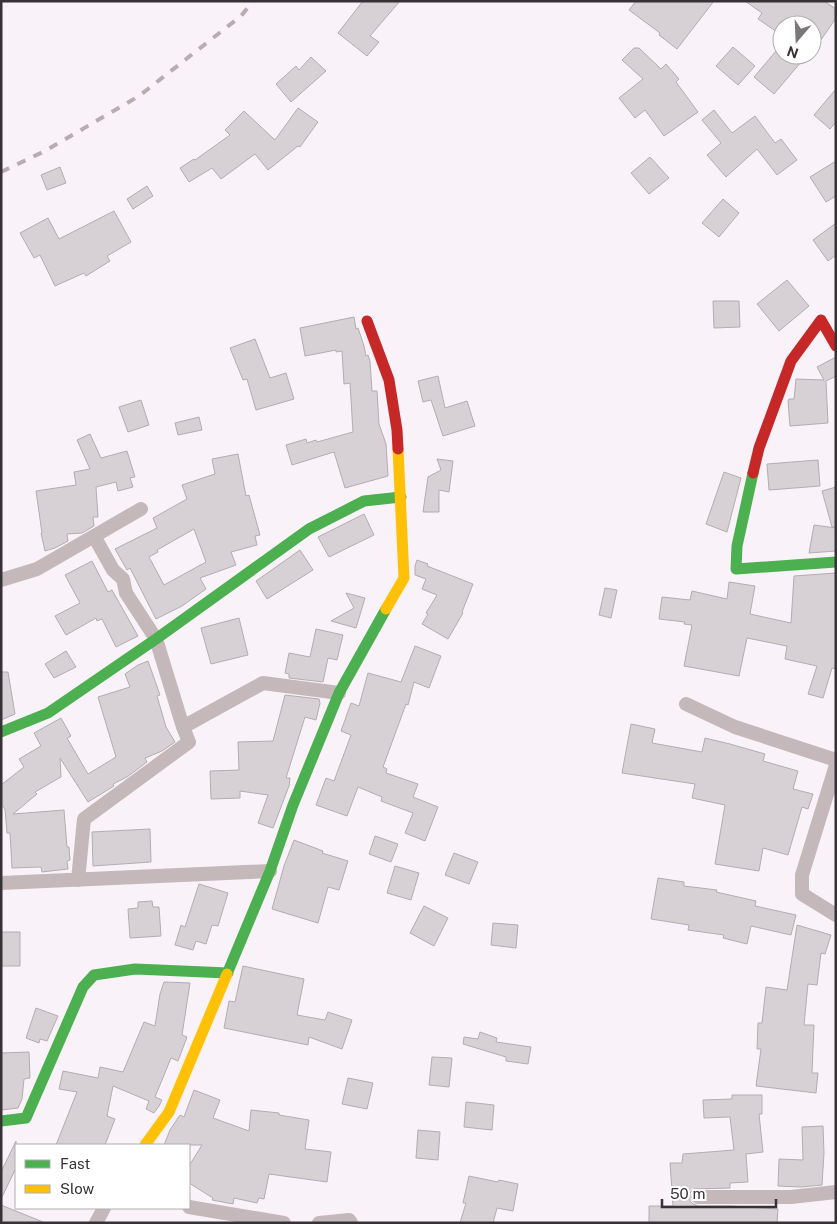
<svg xmlns="http://www.w3.org/2000/svg" width="837" height="1224" font-family="'Public Sans',sans-serif">
<style>
.building{fill:#d7d1d5;stroke:#b2adb1;fill-rule:evenodd}
.lines{fill:none;stroke-linecap:round;stroke-linejoin:round}
.street{stroke:#c4b8bb;stroke-width:14}
.fast{stroke:#4caf50;stroke-width:11}
.slow{stroke:#ffc107;stroke-width:11}
.jam{stroke:#c62828;stroke-width:11}
.rail{stroke:#b7aeb2;stroke-width:4;stroke-dasharray:9 9;stroke-linecap:butt}
</style>
<rect width="100%" height="100%" fill="#f9f3f9"/>
<path class="building" d="M363 1H400L370 36 379 42 367 56 338 33Z
M636 1H714L677 49 659 35 660 33 629 10Z
M745 1H824L836 9V18L812 53V25H782V31L780 34 758 19 762 13Z
M782 44V55H807L774 94 754 77Z
M733 47 755 66 738 85 716 66Z
M634 48H639L661 69 666 64 679 79 676 82 698 112 664 136 645 110 635 118 619 98 643 79 622 60Z
M311 57 326 71 291 102 276 84 296 66 299 70Z
M836 89V122L830 129 814 115Z
M298 108 318 122 300 147 298 146 268 170 255 154 221 179 212 168 189 182 180 168 194 159 195 160 230 135 225 130 244 111 275 140Z
M714 110 732 133 755 116 775 143 781 139 797 160 777 175 757 149 726 177 707 155 721 143 702 120Z
M650 157 669 178 649 194 631 173Z
M836 161V196L826 202 810 177Z
M60 167 66 183 47 190 41 175Z
M147 186 153 196 133 209 127 199Z
M723 199 739 213 719 237 702 223Z
M114 211 131 242 107 256 110 261 86 276 84 273 55 286 40 255 34 258 20 233 48 218 59 239Z
M836 223V255L828 261 813 240Z
M787 280 809 306 779 331 757 304Z
M713 301H739L740 327 714 328Z
M354 317 356 329 358 328 364 346 366 356 368 355 370 361 372 391H377L379 424 386 444 388 476 345 488 334 452 292 465 286 445 306 439 307 443 316 440 317 442 353 432 350 383 344 384 342 351 336 352V350L305 356 300 328Z
M255 339 270 378 286 373 294 399 256 410 247 379 243 380 230 348Z
M836 357V376L826 381 828 423 790 426 788 401 789 399H794L796 379 824 380 817 367Z
M438 376 445 408 467 401 475 426 443 436 431 400 423 402 418 381Z
M141 400 149 425 128 432 119 407Z
M199 417 202 430 178 435 175 423Z
M90 434 101 458 127 451 135 477 130 478 133 487 118 491 116 482 96 487 98 517H93L94 526 82 533 67 534 68 541 55 548 45 551 41 533H42L36 491 76 485 74 472 90 469 77 440Z
M238 454 246 496 249 495 260 535 255 536 257 545 231 552 236 565 200 578 206 589 182 606 156 619 130 568 127 570 115 549 157 528 153 518 187 499 182 485 215 474 212 459ZM194 529 206 562 164 585 149 557 158 552 157 550Z
M437 459 453 461 449 492 439 490V512H423L428 477 441 470Z
M818 460 820 486 769 490 767 464Z
M724 472 741 478 727 532 706 524Z
M836 487V527H832L822 491Z
M364 514 374 535 329 557 318 537Z
M814 525 836 528V551L809 553Z
M300 550 313 570 267 599 256 581Z
M417 560 428 564 427 566 473 584 462 612 463 613 448 639 422 624 428 614 426 613 437 595 422 589 426 579 415 575V566Z
M92 561 108 592 112 590 138 636 116 647 102 619 97 621 96 618 66 635 55 616 80 603 65 575Z
M836 573V669L832 668 823 698 808 694 817 666 785 659 787 646 747 638 739 676 684 666 692 625 684 624 685 622 659 619 662 597 690 600 692 591 727 599 729 582 755 586 750 614 791 623 794 576Z
M605 588 617 590 611 618 599 615Z
M346 593 365 598 356 628 331 621 354 608Z
M239 618 248 655 211 664 201 628Z
M316 629 343 635 337 660 328 658 323 682 289 678V674L285 673 289 653 310 657Z
M415 646 441 656 429 688 414 682 408 705 406 704 383 767 387 769 386 773 418 784 413 797 438 807 425 841 405 833 413 813 381 801 382 797 358 787 347 816 316 805 326 778 334 781 351 735 341 731 351 703 359 706 368 673 401 682Z
M66 651 76 667 54 678 45 664Z
M148 661 160 695 157 696 166 727 175 742 162 751 145 758 147 762 127 777 113 784 114 786 88 802 60 758 61 777 35 792 37 794 13 814 64 810 67 847H69L70 860 67 861 68 869 42 872 41 867 12 868 10 833H7L5 809 1 804V785L24 767 19 759 41 746 34 733 61 718 71 736 67 738 88 774 116 757 98 697 130 687 125 674 138 665Z
M1 672H8L15 714 1 720Z
M285 695 319 699 320 703 316 720 305 717 286 778H290L289 786 273 828 258 823 268 795 240 791V798L211 799 210 771 239 770 238 742 273 741Z
M631 724 655 729 652 743 702 752 705 738 730 744 765 754 763 761 798 771 793 789 813 794 808 809 802 807 788 855 763 848 759 871 715 864 725 805 692 798 695 784 622 773Z
M150 829 151 862 93 866 92 832Z
M375 836 398 844 391 862 369 854Z
M294 840 323 851 322 853 348 861 339 890 328 887 318 923 272 909 284 866Z
M454 853 478 862 469 884 445 875Z
M395 866 419 873 411 900 387 893Z
M658 878 684 882V886L717 890 716 892 756 901 755 906 796 915 791 935 751 926 747 944 723 938 724 935 688 930 689 925 651 919Z
M199 884 228 893 218 926 212 925 206 944 196 941 193 950 175 945 181 925 185 927Z
M152 901 153 907H159L161 936 130 938 128 909 138 908V902Z
M424 906 448 918 434 946 410 933Z
M493 923 518 925 516 948 491 945Z
M797 925 831 935 825 954 821 953 817 985 808 984 804 1025H814L812 1073H818L816 1093 756 1086 761 1049H757L758 1023H762L766 987 787 990Z
M1 932H20V966H1Z
M243 966 304 979 297 1015 325 1020 328 1012 352 1020 342 1049 309 1037 308 1045 224 1028 229 1001 235 1002Z
M164 982 190 983 182 1035 187 1037 178 1061 171 1058 155 1097 162 1100 159 1106 154 1113 146 1109 149 1101 113 1086 107 1116 115 1119 105 1145H56L77 1092 59 1089 63 1071 98 1078 100 1067 123 1072 144 1022 155 1026 160 994Z
M36 1008 58 1016 47 1041 40 1039 39 1043 26 1038Z
M480 1032 497 1038 496 1042 531 1047 528 1064 506 1061V1057L463 1044 464 1037 478 1039Z
M29 1052 30 1078 24 1079 22 1099 18 1108 1 1110V1053Z
M432 1057 452 1058 449 1087 429 1085Z
M348 1078 373 1083 367 1109 342 1104Z
M194 1090 220 1100 213 1118 249 1131 251 1110 279 1113V1115L309 1120 305 1149 331 1152 327 1182 269 1174 264 1199 259 1198 257 1203 234 1198 233 1204 212 1200 213 1198 189 1183V1166L202 1145H164L170 1130 180 1115 184 1117Z
M732 1095H762V1114H759L763 1152 746 1154 748 1182 730 1183V1188L694 1189 690 1193V1201L693 1204 698 1206H731L778 1209 777 1223H649V1206H673L670 1163H682L683 1154 734 1150 730 1117 704 1118 703 1100 732 1099Z
M466 1102 494 1105 492 1130 464 1127Z
M823 1126 824 1153 822 1185 801 1187 778 1186 779 1159 803 1160 802 1127Z
M418 1130 440 1132 438 1160 416 1158Z
M16 1141V1168L1 1199V1172Z
M469 1176 498 1182 499 1180 518 1184 513 1211 497 1208 493 1223H460L466 1203H463Z
M1 1205 43 1222V1223H1Z"/>
<g class="lines">
<path class="street" d="M1 580 37 569 141 509
M686 704 735 727 836 760
M183 727 263 683 339 693
M836 765 802 875V894L836 915
M78 880 84 819 189 742 183 727 156 639 126 593 123 579 113 570 94 536
M1 883 270 871
M698 1197H791L836 1192
M189 1207 284 1223
M96 1223 104 1208
M319 1223 349 1220 351 1223"/>
<path class="fast" d="M753 473 737 546 736 569 836 562
M1 732 48 713 156 639 309 529 364 501 401 497
M227 974 270 871 293 805 339 693 386 609
M1 1121 26 1118 83 987 94 975 135 969 228 973"/>
<path class="slow" d="M386 609 404 578 398 449
M145 1145 169 1112 227 974"/>
<path class="jam" d="M367 321 389 380 397 430 398 449
M753 473 759 448 791 361 821 320 836 346"/>
<path class="rail" d="M1 172 45 151 139 96 241 16 253 1"/>
</g>
<rect width="837" height="1224" fill="none" stroke="#363236" stroke-width="5"/>
<rect x="15" y="1144" width="175" height="65" fill="#ffffff" stroke="#afadaf"/>
<rect x="25" y="1160" width="25" height="8" fill="#4caf50" stroke="#afadaf"/>
<text x="60" y="1169" font-size="15" fill="#363236">Fast</text>
<rect x="25" y="1185" width="25" height="8" fill="#ffc107" stroke="#afadaf"/>
<text x="60" y="1194" font-size="15" fill="#363236">Slow</text>
<g transform="translate(797 40) rotate(199)"><circle r="24" fill="#ffffff" stroke="#afadaf"/>
<path d="M0-4L9 19L0 12L-9 19Z" fill="#7a767a"/>
<text y="-8" font-size="14" font-weight="bold" text-anchor="middle" fill="#363236">N</text>
</g>
<path d="M662 1199v8h114v-8" fill="none" stroke="#363236" stroke-width="2.5"/>
<text x="670" y="1199" font-size="15" fill="#363236" stroke="#ffffff" stroke-width="4" paint-order="stroke">50 m</text>
</svg>
